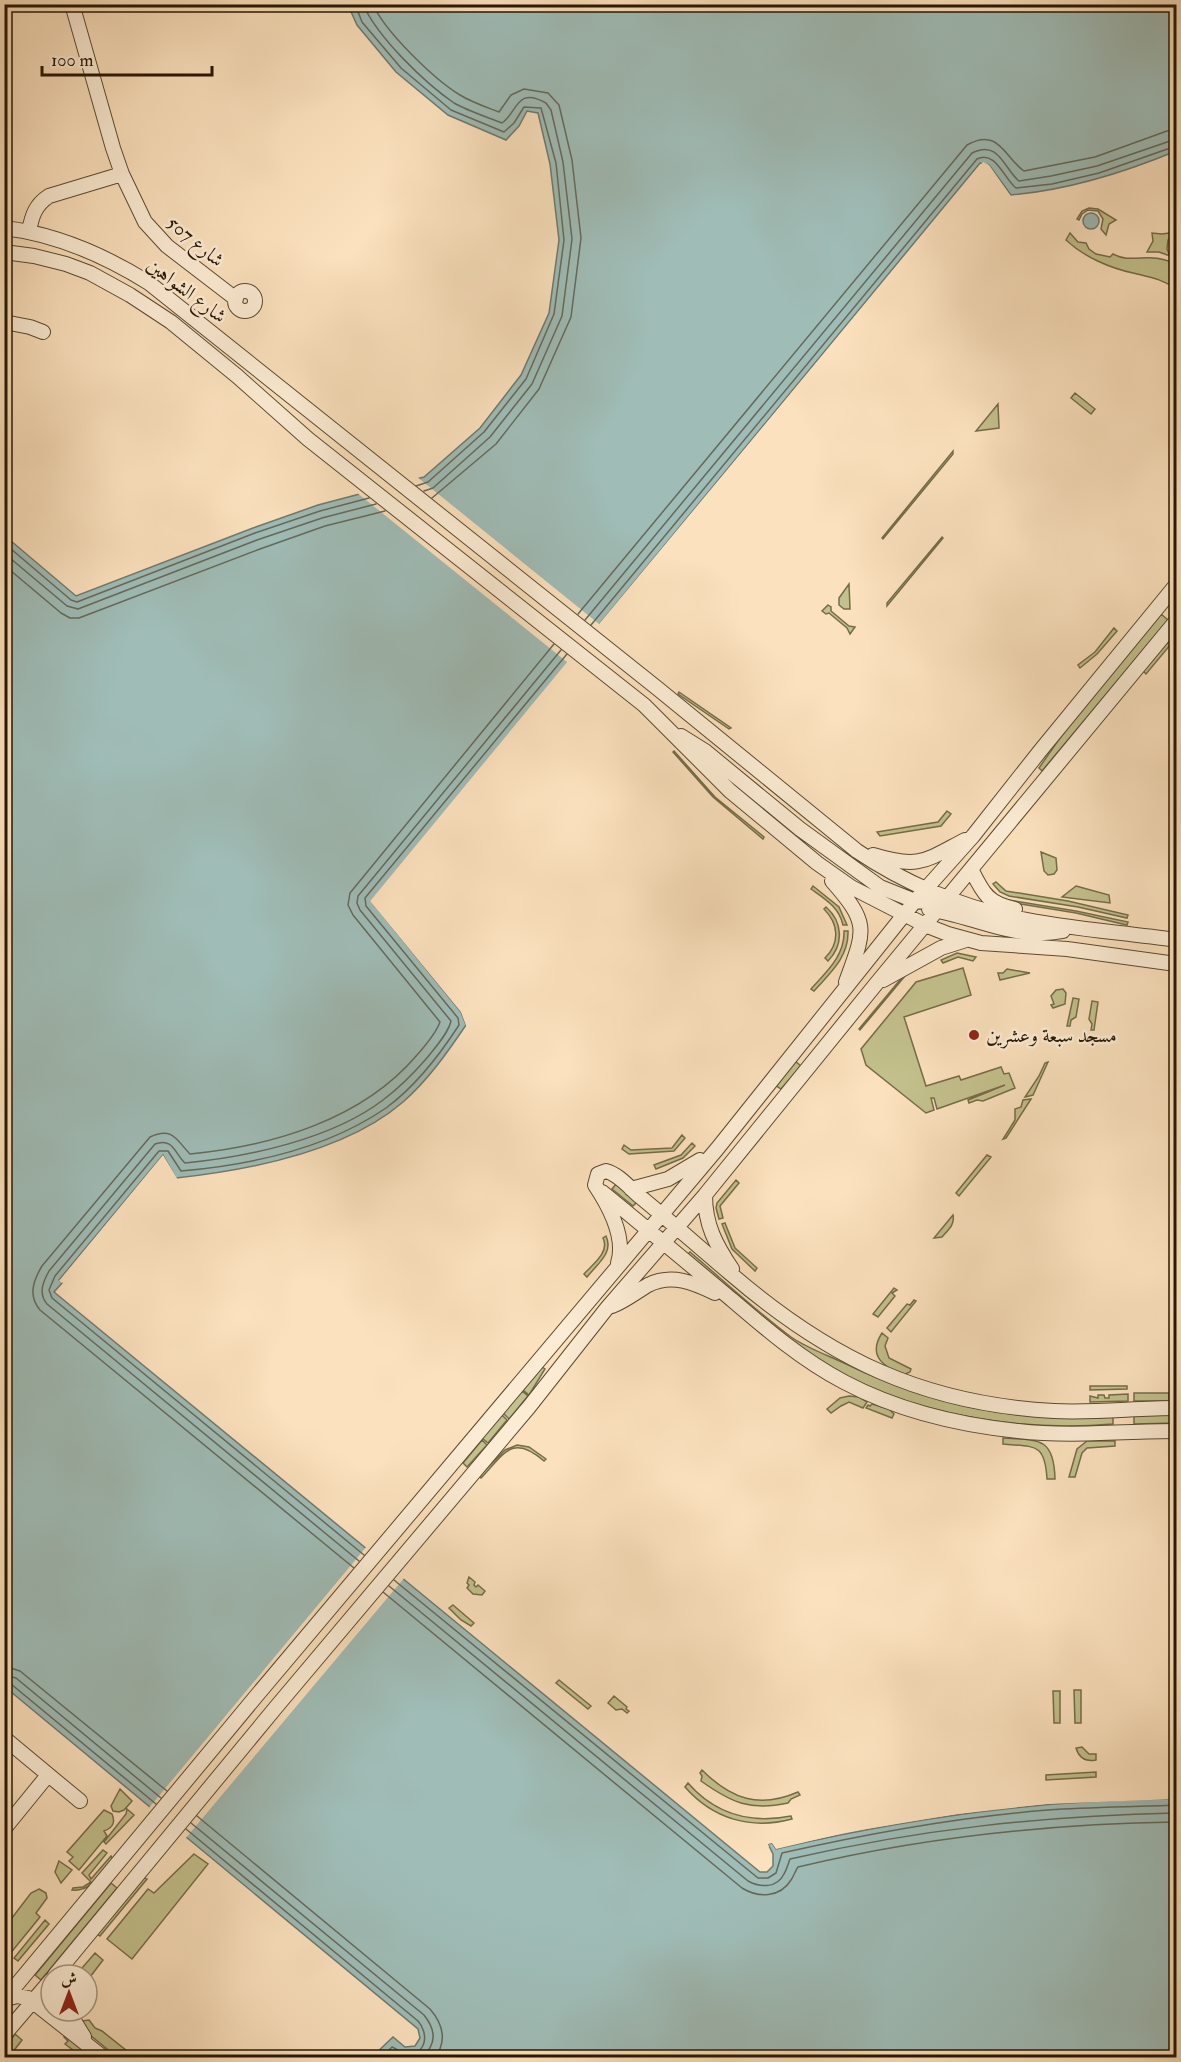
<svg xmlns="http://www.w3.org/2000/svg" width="1181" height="2062" font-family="'IM FELL Double Pica',Amiri,serif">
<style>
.green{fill:#c3c18d;stroke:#756c48;stroke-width:1.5}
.water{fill:#9fbcb6;stroke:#6f7a6e;stroke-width:1.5}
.pier{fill:#fbe1bd}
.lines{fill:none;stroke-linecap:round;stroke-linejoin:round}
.shore{stroke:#636a5c;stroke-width:1.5}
.street-casing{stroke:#5c4a31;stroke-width:16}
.street{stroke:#fcecd4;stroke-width:14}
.poi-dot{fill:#8f2418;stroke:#fcecd4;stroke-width:2}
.labels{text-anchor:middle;stroke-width:5;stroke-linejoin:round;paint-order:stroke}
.street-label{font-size:20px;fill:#271702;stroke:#fcecd4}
.poi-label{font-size:20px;fill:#271702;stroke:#fcecd4;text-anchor:start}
</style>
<rect width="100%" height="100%" fill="#fbe1bd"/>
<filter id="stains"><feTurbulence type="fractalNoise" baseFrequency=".00333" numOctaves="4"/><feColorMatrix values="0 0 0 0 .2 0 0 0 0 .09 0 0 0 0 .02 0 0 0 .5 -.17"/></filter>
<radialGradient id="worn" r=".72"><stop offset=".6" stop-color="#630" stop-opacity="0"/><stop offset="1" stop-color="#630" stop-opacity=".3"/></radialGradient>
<path class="green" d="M1089 208 1098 209 1116 220 1109 224 1106 235 1101 229 1103 219 1098 211 1088 210 1082 214 1079 220 1077 219 1082 211Z
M1176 232 1168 240 1167 249 1170 256 1159 252H1147L1153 241 1152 233 1162 234Z
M1070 233 1078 242 1086 243 1089 249 1096 254 1110 257 1113 254C1133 265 1151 250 1176 265V289C1163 279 1149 277 1133 273 1110 268 1084 257 1066 240Z
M1075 393 1095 409 1091 414 1071 398Z
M998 404 999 428 976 431Z
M953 451V454L883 539 882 538Z
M942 537 943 538 887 606V603Z
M849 584 850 609H844L839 605V598Z
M828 605 831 607V611L849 626 855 627 850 634 847 628 829 613 826 614 822 611Z
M1161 614 1168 620 1042 771 1039 768 1069 725Z
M1114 628 1117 631 1097 654 1080 668 1078 665 1095 652Z
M1176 633V638L1146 674 1143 671Z
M679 692 731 728 729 729 678 694Z
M674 751 715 797 764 837 763 839 713 797 673 752Z
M947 811 951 814 941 826 880 836 877 832 938 822Z
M1041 852 1056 858 1057 870 1054 874 1048 875 1044 871Z
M996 882 1006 891 1068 901 1128 915 1127 918 1078 907 1009 896 1000 892 993 884Z
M813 886 839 907 847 925H843C839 907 825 899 811 889Z
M988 886 999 897 1008 900 1076 911 1128 922 1127 925 1076 913 1003 901 986 887Z
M1076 886 1109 895 1110 903 1062 897Z
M826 907C843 922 844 945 828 961L825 958C840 943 839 924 824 909Z
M844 931H848C849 957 830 973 814 991L811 989C826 972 845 956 844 931Z
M957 953 976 957 973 961 958 957 943 963 941 960Z
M963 968 971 995 904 1017 926 1086 959 1076 961 1080 1001 1067 1004 1074 1009 1073 1015 1088 983 1101 977 1100 969 1103 968 1100 1005 1085 937 1109 934 1098H931L934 1110 926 1113 866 1065 861 1049 916 982Z
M1007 969 1030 973 1000 980 998 973H1003Z
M909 973 905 976 860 1030 859 1029 905 974Z
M1063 989 1066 993 1065 1004 1053 1008 1051 1005 1054 1004 1051 996 1056 990Z
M1073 998 1079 999 1076 1017 1071 1020 1070 1026H1067Z
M1092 1001 1098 1002 1094 1030H1091L1092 1024 1089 1019Z
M795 1061 801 1066 781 1089 775 1085Z
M1048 1062 1033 1095 1025 1097 1039 1076 1045 1063Z
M1031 1099 1006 1138 1003 1139 1015 1120V1109L1021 1107 1023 1100Z
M682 1135 685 1138 674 1151 629 1154 622 1149 624 1145 631 1150 672 1148Z
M692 1143 695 1146 683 1158 656 1169 654 1165 681 1155Z
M987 1155 991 1157 959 1196 956 1193Z
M736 1180 739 1183 720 1206 723 1218 719 1219 716 1208 717 1203Z
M617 1183 638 1201 633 1206 612 1189Z
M953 1215C955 1225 948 1230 942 1237L934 1238Z
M725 1223 735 1248 757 1268 755 1271 732 1249 722 1224Z
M606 1236C614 1253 597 1264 587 1277L584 1274C593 1264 610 1252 603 1238Z
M690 1252C723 1280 756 1311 791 1337 807 1348 827 1355 844 1363 932 1405 1016 1423 1113 1417V1424C1007 1433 884 1410 797 1345 759 1317 724 1284 688 1254Z
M894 1288 897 1290 892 1293 895 1296 878 1317 873 1314Z
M914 1300 916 1301 891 1332 887 1328 907 1304 910 1305Z
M882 1333 888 1338 885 1346 889 1358 911 1369 910 1372 903 1375C884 1367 867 1356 882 1333Z
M542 1367 545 1369 529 1395 523 1390Z
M1090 1386H1127V1389L1090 1390Z
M522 1391 528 1396 509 1419 503 1413Z
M1134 1393H1169V1401H1134Z
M1128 1394V1401L1090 1402V1396L1098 1398V1395H1104L1105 1398H1109V1395Z
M849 1396 859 1397 867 1402 863 1408 849 1402 841 1406 831 1413 827 1409 840 1398Z
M872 1404 889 1409 894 1414 892 1418 866 1408 868 1405 870 1406Z
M1176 1413V1423L1134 1424V1414Z
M502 1415 507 1420 488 1443 482 1438Z
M1003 1438C1039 1440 1054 1437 1055 1479H1047C1045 1442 1034 1447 1003 1444Z
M482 1440 487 1445 467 1467 463 1463Z
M1087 1441H1115V1446L1087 1448 1082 1453 1075 1477H1069L1077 1449Z
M517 1445 529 1447 546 1459 544 1461C512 1433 504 1454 481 1478L479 1476 505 1450Z
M469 1577 475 1582 474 1585 476 1587 478 1585 485 1591 482 1595 473 1594 467 1588 469 1585 467 1583Z
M453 1605 474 1623 471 1626 461 1620 449 1608Z
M559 1680 591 1706 588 1709 556 1683Z
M1074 1690H1081V1723H1075Z
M1053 1691H1060V1723H1054Z
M614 1696 627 1707 626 1709 629 1711 627 1713 622 1709 616 1710 608 1703Z
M1082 1747 1089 1754H1096V1760C1086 1762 1079 1758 1076 1748Z
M702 1770C731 1799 759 1809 798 1792L800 1795 791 1799 788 1803C750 1811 732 1803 701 1781L702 1776 700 1773Z
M1096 1772V1777L1046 1780V1775Z
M688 1783C715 1814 751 1824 791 1816L792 1819C751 1830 713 1819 685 1787Z
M120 1789 132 1801 124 1810 119 1812 113 1811 111 1806Z
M127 1809 134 1815 106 1844 104 1842 126 1814Z
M104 1810 112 1814C116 1823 112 1828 104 1831L107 1836 79 1870 69 1861 73 1857 67 1852Z
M103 1850 107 1853 89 1875 91 1879 111 1856 113 1859C102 1872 92 1892 72 1890L73 1888 83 1887 91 1882 82 1873Z
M194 1854 208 1864 132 1959 107 1939 148 1889 154 1893Z
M59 1861 72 1870 61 1883 55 1872Z
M144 1878 147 1879 100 1936 97 1934Z
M111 1883 117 1888 41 1980 35 1975Z
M39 1889 46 1893 47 1898 36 1913 40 1917 5 1960V1927L31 1893Z
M45 1920 49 1924 18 1961 14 1958Z
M95 1953 103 1960 87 1981V1975H76Z
M89 2020 95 2028 102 2031 127 2051 117 2057 90 2035 81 2021Z
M15 2034 22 2040 9 2057H5V2048Z
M67 2034 96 2057H82L65 2044 68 2041 64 2037Z"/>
<path class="water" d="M348 5H1176V151C1123 173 1069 190 1011 195L989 165 980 163 371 901 461 1012 466 1025C447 1053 428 1080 403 1102 345 1152 250 1170 176 1178L163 1155 59 1280 62 1283 54 1292 760 1872H767L773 1866V1854L768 1844 772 1843 776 1849C908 1818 1041 1799 1176 1799V2057H372L393 2037 405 2047 415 2046 420 2038 418 2029 5 1687 4 535 76 596 253 528 318 505 424 477 480 428 521 375 549 313 559 240 550 164 538 113 527 111 519 126 506 140 448 115 396 72 357 25Z
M1083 221a8 8 0 1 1 16 0a8 8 0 1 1-16 0Z"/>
<path class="pier" d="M983 162 989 165 1012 198 1009 197 987 167 982 166 374 901 464 1010 469 1024 467 1028 461 1012 370 901 567 662 356 492 416 476 599 624Z
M163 1155 178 1180 173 1179 162 1160 62 1283 59 1281Z
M367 1546 405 1577 185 1839 148 1809Z
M1176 1796V1799L1046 1804 957 1814 848 1832 776 1849 772 1843 768 1844 769 1847 766 1848 765 1844 767 1841 773 1840 777 1845 847 1829 957 1811 1046 1801Z"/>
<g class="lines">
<path class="shore" d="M355 4 362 22 401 68 451 110 504 132 514 123 524 107 541 108 556 163 564 240 554 314 526 379 484 432 428 482 416 486
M363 4C377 37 425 83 454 103 468 111 487 117 502 123 518 112 516 86 546 103L551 110 563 162 572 239 562 316 532 384 490 437 433 488 424 491
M373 4C384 31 435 80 460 95 471 102 486 107 499 112L511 95 524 89 548 93 559 105 572 160 581 238 571 317 539 389 496 444 432 498
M4 543 71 600 77 602 255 533 320 511 369 498
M4 553 67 606 78 609 257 540 322 518 376 504
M4 565 61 613 70 618H79L260 549 325 526 385 511
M578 614 967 145C999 127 1004 157 1024 171L1095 157 1167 131 1176 130
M585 620 972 153C999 139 1004 169 1019 181L1051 176 1097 166 1176 139
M591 625 977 159C996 150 1004 179 1016 188L1052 184 1099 173 1176 146
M364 1555 52 1298 49 1290 55 1276 159 1151H168L181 1171C250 1165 328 1148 386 1108 416 1086 439 1056 459 1025L458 1018 366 906 365 898 567 654
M359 1561 47 1304C38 1293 43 1282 49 1271L155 1144C173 1137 175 1154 185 1163 248 1157 332 1139 383 1100 399 1088 413 1074 426 1059 434 1049 448 1034 451 1021L360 910 357 903 358 896 561 650
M354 1568 40 1310C28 1296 33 1281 42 1266L150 1137C173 1126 177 1141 190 1154 272 1146 362 1120 417 1055 425 1046 436 1033 440 1022L353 915 348 905 350 893 554 644
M394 1580 758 1878H768L776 1873 782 1853C870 1833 958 1817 1048 1810 1091 1807 1134 1807 1176 1805
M389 1586 748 1881C761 1888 777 1888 784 1874 787 1869 788 1864 790 1859 920 1829 1043 1816 1176 1813
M383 1592 742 1888C758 1898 780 1898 791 1880 794 1876 795 1871 798 1867 923 1837 1048 1824 1176 1822
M4 1666 20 1671 167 1791
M4 1675 16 1678 161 1798
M4 1683 11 1684 156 1804
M197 1816 430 2009C443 2024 447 2041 435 2058
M191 1823 424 2015C436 2030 437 2045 421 2058
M186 1829 418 2021C429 2033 427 2056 406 2053 401 2053 397 2049 392 2047L381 2058"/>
<g class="street-casing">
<path id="street" d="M72 4 113 148 122 174 145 222 167 246 236 299
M4 228C57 234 104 255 149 283L657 688 857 851C903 882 958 906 1012 917 1066 929 1122 932 1176 940
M29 231C32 216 35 205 49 196L122 174
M4 252 34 256 66 264 90 273 130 295 171 322 237 376 308 439 644 705 730 791 817 863 851 887 925 925 948 934 981 943 1067 949 1176 964
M235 301a10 10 0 1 1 20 0a10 10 0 1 1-20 0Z
M4 322 30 327 43 332
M681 736 705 751 800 829 880 887 915 901 929 902 948 897
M873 855C919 869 925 861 965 840
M971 869C983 893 987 903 1015 909
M832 881C870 924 865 930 846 982
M929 909C974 916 1016 941 1063 931
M883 980 941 948 966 940
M631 1189 668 1179 700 1160
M602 1192C645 1227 688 1263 731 1299 766 1329 802 1360 844 1382 897 1410 959 1425 1018 1431 1071 1437 1124 1431 1176 1431
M705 1195C705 1225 716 1245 732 1269
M618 1263C626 1237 609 1206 595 1185L598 1174 606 1171C618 1174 629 1187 638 1195 670 1221 700 1248 731 1274 830 1359 923 1404 1054 1411 1095 1413 1136 1408 1176 1408
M612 1306C625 1301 636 1292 648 1285 672 1273 694 1283 715 1293
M4 1738 80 1801
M4 1829 48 1775
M55 1975 277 1706 529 1407 607 1308 705 1195 876 984 1176 621
M6 1999 17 1996 28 1998 104 2058
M4 2000 258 1694 717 1149 915 901 973 836 1040 751 1176 585
M68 2011 84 2037
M4 2035 51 1980"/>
</g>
<use href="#street" class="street"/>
</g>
<circle class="poi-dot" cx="974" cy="1035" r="6"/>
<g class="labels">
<g class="street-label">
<text transform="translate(196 241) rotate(40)" y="7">شارع 507</text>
<text transform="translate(187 290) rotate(37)" y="7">شارع الشواهين</text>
</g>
<g class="poi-label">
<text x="986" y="1042">مسجد سبعة وعشرين</text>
</g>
</g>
<rect width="1181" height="2062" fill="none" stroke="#fbe1bd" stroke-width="24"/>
<rect x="6" y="6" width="1169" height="2050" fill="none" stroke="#271702" stroke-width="3"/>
<rect x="12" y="12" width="1157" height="2038" fill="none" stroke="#271702" stroke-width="1.5"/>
<g transform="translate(69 1993)"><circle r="28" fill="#fcecd4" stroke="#a79780" stroke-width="1.5"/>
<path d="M0-4.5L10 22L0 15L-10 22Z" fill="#8f2418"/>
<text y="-9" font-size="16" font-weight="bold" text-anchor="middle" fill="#271702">ش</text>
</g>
<path d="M42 66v9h170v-9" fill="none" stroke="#271702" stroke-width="3"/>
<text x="51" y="66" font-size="18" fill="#271702" stroke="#fcecd4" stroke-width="4.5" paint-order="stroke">100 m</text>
<rect width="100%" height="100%" filter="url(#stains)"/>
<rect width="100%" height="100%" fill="url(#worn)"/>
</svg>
